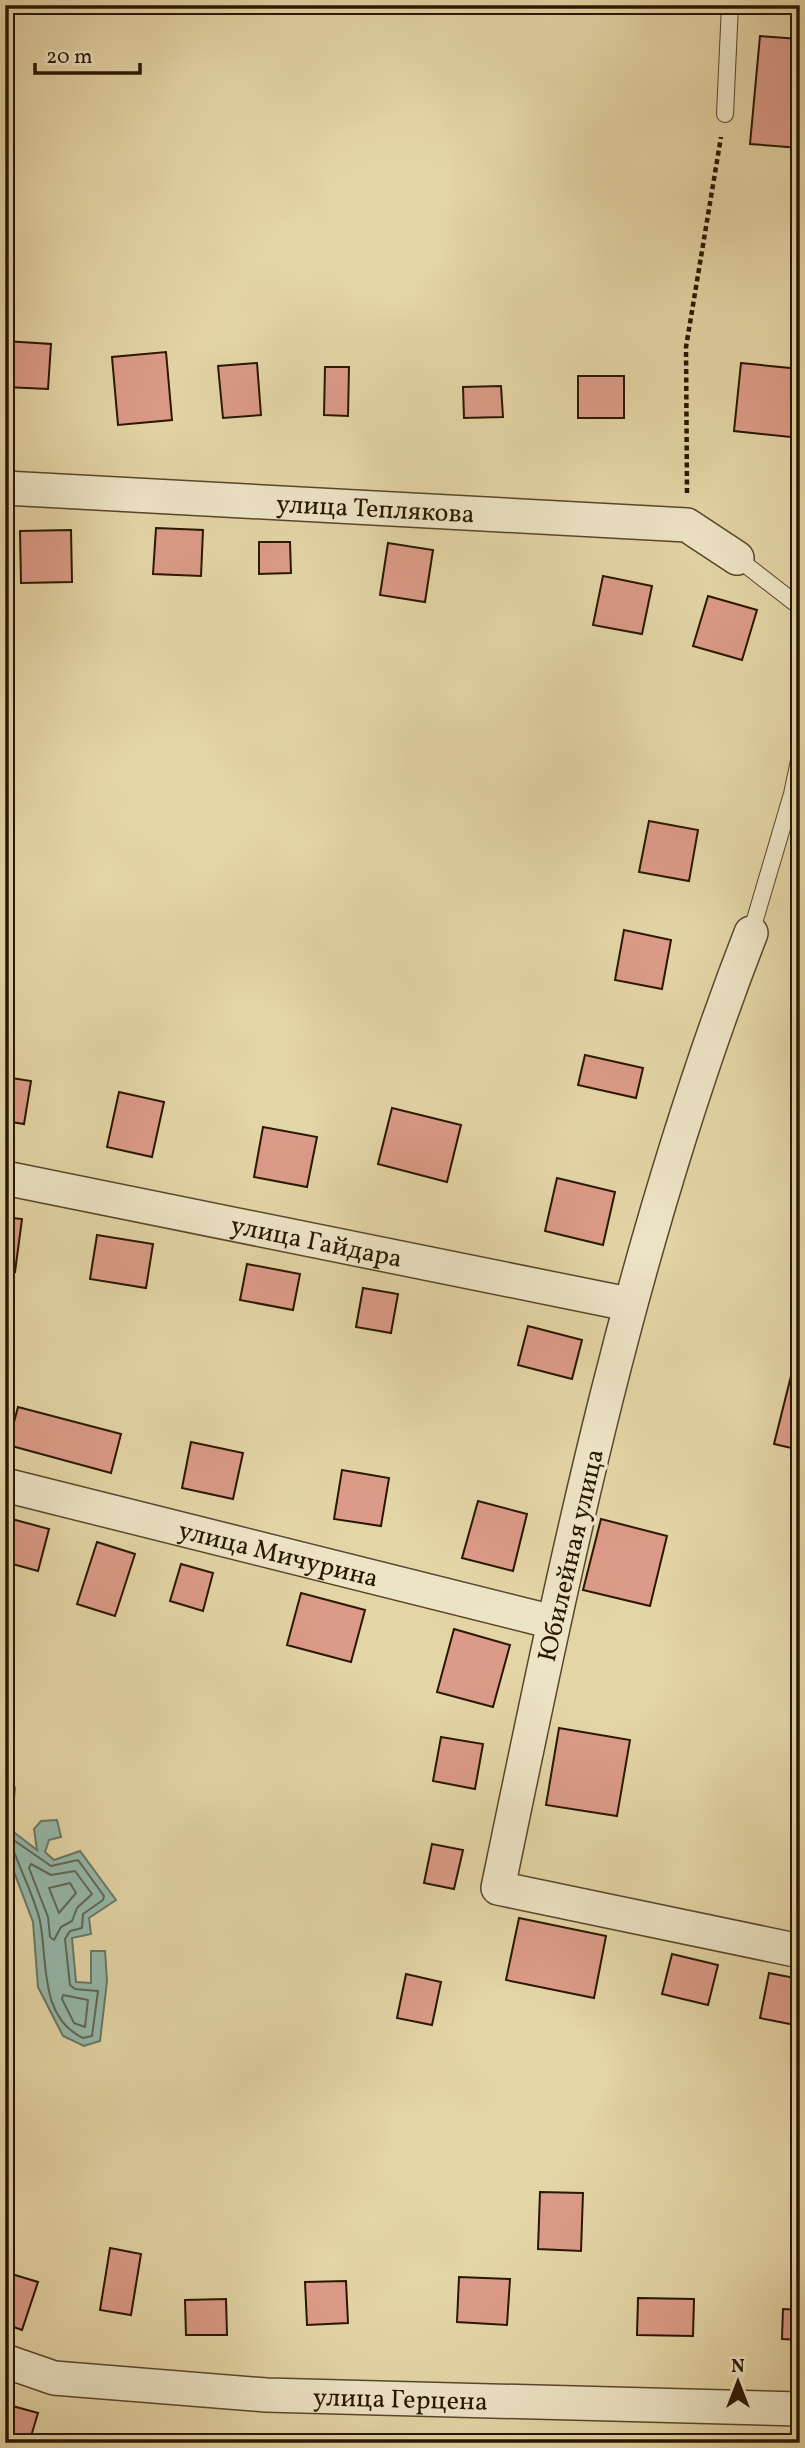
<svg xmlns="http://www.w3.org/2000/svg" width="805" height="2448" font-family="Vollkorn,serif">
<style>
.water{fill:#95b8aa;stroke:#6a7866;stroke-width:2}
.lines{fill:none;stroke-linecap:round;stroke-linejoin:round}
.shore{stroke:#5f6856;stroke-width:2}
.building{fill:#dc9b88;stroke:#291701;stroke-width:2}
.service-casing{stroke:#58462a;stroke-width:18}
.minor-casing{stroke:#58462a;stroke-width:36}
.path{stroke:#291701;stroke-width:4.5;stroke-dasharray:5 3.5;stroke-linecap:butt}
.service{stroke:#ede4c5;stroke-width:16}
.minor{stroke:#ede4c5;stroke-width:33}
.labels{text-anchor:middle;stroke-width:7;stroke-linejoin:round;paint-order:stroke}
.street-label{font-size:26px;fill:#291701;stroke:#ede4c5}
</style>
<rect width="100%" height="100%" fill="#e4d5a6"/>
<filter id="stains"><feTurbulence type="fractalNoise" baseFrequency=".00286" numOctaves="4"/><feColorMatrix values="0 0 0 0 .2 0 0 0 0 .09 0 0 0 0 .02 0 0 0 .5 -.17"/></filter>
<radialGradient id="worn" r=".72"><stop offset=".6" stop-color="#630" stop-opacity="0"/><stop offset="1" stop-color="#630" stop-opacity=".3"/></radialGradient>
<path class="water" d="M5 1770 15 1788 11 1830 37 1850 34 1829 41 1821 57 1820 61 1837 49 1840 45 1852 54 1860 80 1851 116 1900 89 1918 91 1934 72 1938 76 1982 91 1983V1951H105L107 1981 100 2041 84 2046 63 2036 38 1987 33 1922 5 1848Z"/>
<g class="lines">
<path class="shore" d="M5 1834 51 1866 78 1860 104 1896 103 1900 83 1914 82 1928 70 1931 65 1939 70 1985 75 1989 98 1991 92 2036 83 2038C39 2017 48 1962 40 1921 35 1899 23 1876 15 1854L5 1849
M31 1864 51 1875 75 1871 92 1894 77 1908 72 1921 61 1927 54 1940 50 1937 48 1917 29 1868Z
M70 1883 76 1893 59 1913 49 1888Z
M63 1995 88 2000 85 2027 74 2023 62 1999Z"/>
</g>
<path class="building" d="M760 36 800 39V148L750 144Z
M5 341 51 344 48 389 5 387Z
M166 352 172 420 118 425 112 357Z
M257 363 261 415 223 418 218 366Z
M741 363 800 369V438L734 431Z
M325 367H349L348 416 324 415Z
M578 376H624V418H578Z
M501 386 503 417 464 418 463 387Z
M156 528 203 530 201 576 153 574Z
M71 530 72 582 21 583 20 531Z
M259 542H290L291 573 259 574Z
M388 543 433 550 425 602 380 595Z
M603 576 652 586 642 634 593 625Z
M708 596 757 610 742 660 693 646Z
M649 821 698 830 689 881 639 872Z
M624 930 671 940 662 989 615 980Z
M585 1055 643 1068 636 1098 578 1085Z
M5 1077 31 1081 24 1124 5 1121Z
M119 1092 164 1102 152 1157 107 1147Z
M392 1108 461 1125 447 1182 378 1164Z
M263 1127 317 1137 307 1187 254 1177Z
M557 1178 615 1192 603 1245 545 1231Z
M5 1217 22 1219 15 1272 5 1270Z
M97 1235 153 1244 146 1288 90 1279Z
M247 1264 300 1274 293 1310 240 1300Z
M363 1288 398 1294 391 1333 356 1327Z
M528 1326 582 1340 572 1379 518 1365Z
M800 1340V1450L774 1444Z
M18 1407 121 1434 111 1473 8 1445Z
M191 1442 243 1453 233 1499 182 1488Z
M342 1470 389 1478 381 1526 334 1519Z
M478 1501 527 1514 513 1571 462 1558Z
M8 1518 49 1529 38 1571 5 1562Z
M601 1519 667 1536 650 1606 583 1590Z
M97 1542 135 1554 115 1616 77 1604Z
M181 1564 213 1573 203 1611 170 1601Z
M301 1593 365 1610 351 1662 287 1645Z
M454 1629 510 1645 493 1707 437 1692Z
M559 1728 630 1740 617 1816 546 1805Z
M441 1737 483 1744 475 1789 433 1781Z
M432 1844 463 1850 454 1889 424 1883Z
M519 1918 606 1936 594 1998 506 1980Z
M672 1954 718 1965 708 2005 662 1994Z
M769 1973 800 1979V2026L760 2018Z
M406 1974 441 1982 432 2025 397 2018Z
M540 2192 583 2193 581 2251 538 2249Z
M110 2248 141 2254 131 2315 100 2310Z
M5 2272 38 2282 22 2330 5 2324Z
M459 2277 510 2279 507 2325 457 2322Z
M346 2281 348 2323 307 2325 305 2282Z
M638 2298 694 2299 693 2336 637 2335Z
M226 2299 227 2335H186L185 2300Z
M783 2309 800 2310V2340L782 2339Z
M9 2405 38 2413 29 2443H5V2420Z
M124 2439 205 2443H124Z"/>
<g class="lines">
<g class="service-casing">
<path id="service" d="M725 114 730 5
M737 558 800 607
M751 933 792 794 800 756"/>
</g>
<g class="minor-casing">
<g id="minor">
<path id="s1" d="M5 488 687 525 737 558"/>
<path d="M751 933C631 1241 565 1565 498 1888L800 1951"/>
<path id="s2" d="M5 1178 628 1304"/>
<path id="s3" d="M5 1485 553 1622"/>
<path id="s4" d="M5 2361 54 2378 266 2395 800 2409"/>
</g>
</g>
<path class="path" d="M687 493 686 347 721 137"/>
<use href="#service" class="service"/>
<use href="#minor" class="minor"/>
</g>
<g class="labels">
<g class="street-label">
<text dy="9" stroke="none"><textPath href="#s1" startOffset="371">улица Теплякова</textPath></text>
<text dy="9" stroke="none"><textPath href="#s2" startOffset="318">улица Гайдара</textPath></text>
<text dy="9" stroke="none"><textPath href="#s3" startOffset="282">улица Мичурина</textPath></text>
<text transform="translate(570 1555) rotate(-77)" y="9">Юбилейная улица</text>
<text dy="9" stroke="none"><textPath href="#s4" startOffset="399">улица Герцена</textPath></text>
</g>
</g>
<rect width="805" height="2448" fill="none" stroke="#e4d5a6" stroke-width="28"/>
<rect x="7" y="7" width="791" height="2434" fill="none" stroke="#291701" stroke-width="3.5"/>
<rect x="14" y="14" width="777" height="2420" fill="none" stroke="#291701" stroke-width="2"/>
<g transform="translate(738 2382)" stroke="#ede4c5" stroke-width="5" paint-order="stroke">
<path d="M0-5L12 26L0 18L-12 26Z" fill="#291701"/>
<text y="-10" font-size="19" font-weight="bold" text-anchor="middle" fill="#291701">N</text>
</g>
<path d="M35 63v10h105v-10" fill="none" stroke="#291701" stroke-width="3.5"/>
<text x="46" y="63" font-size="21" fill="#291701" stroke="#ede4c5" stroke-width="5" paint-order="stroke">20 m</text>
<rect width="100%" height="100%" filter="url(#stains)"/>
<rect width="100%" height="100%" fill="url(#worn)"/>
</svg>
